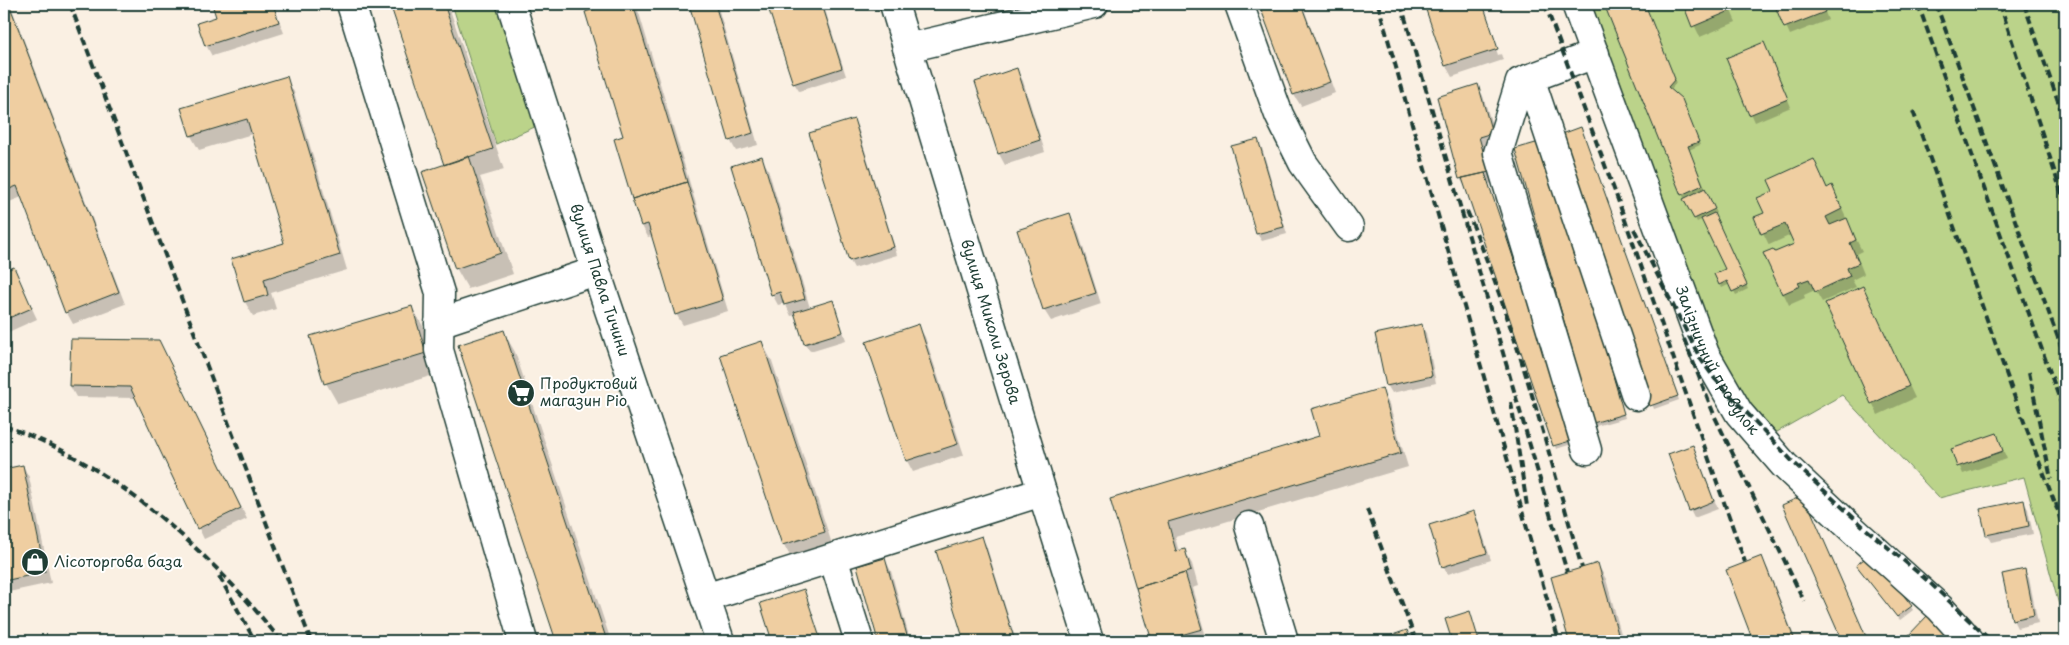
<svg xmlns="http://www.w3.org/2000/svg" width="2069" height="645" font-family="'Playpen Sans',sans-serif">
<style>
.green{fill:#bbd38a;stroke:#6d885f}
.shadow{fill:#0003}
.building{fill:#efcea1;stroke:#1f3d34}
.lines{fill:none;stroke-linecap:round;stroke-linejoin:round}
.minor-casing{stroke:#1f3d34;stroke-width:31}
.minor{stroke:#fff;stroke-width:28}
.rail{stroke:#1f3d34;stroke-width:4;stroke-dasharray:8 4;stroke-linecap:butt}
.labels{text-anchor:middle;stroke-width:4;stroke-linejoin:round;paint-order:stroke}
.street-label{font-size:15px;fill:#1f3d34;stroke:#fff}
.poi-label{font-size:15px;fill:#1f3d34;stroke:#fff;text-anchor:start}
</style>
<rect width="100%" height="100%" fill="#faf0e3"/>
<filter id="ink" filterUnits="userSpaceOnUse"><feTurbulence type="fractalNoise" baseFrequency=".02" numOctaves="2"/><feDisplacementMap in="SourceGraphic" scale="10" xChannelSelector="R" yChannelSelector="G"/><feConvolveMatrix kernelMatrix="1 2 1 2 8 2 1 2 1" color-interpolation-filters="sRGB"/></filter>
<g filter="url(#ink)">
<path class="green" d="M452 4H497L537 126 496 144Z
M1576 4H2056L2065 21V627L2024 477 1939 498 1842 395 1763 440 1736 407Z"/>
<path class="shadow" d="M4 4H10L125 304 73 324 67 313 22 197 4 204V132L6 131 4 124Z
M214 4H273L284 33 212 56 206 45 218 17Z
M392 4H448L504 170 480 177 513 274 468 289 456 268 446 166Z
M615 4H634L639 13 728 311 683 325 676 314 652 236 648 237 642 226 616 140 624 137 587 12Z
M690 4H717L758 145 736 151 730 140Z
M769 4H823L846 76 799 91 794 83Z
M1260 4H1302L1335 93 1301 106 1294 95Z
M1425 4H1481L1498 55 1501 54 1484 4 1503 60 1452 77 1446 66Z
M1605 4H1644L1676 83 1670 90 1683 104 1700 145 1689 150 1716 213 1713 214 1748 289 1736 295 1730 284 1722 288 1715 275 1726 270 1703 219 1697 222 1682 194Z
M1684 4H1728L1736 22 1700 37Z
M1784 4H1822L1828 20 1790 35 1777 6Z
M1768 51 1791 107 1755 122 1727 59Z
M1017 70 1023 81 1045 152 1005 165 999 154Z
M286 78 294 92 347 270 271 293 276 309 253 316 245 302 285 244 252 134 199 150 191 136 183 109Z
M1477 85 1483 96 1498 144 1485 148 1495 183 1489 184 1573 439 1467 190 1460 178Z
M854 121 858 128 897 255 854 268 850 261Z
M1581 128 1679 400 1654 409 1555 138Z
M1257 140 1262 148 1287 234 1262 241 1257 234 1232 147Z
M1548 145 1625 418 1596 426 1594 423Z
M761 158 768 169 810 308 832 301 836 309 846 340 810 351 805 344 796 315 791 316 785 303 778 305 772 294Z
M1814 161 1828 189 1837 198 1852 231 1862 251 1856 254 1864 274 1852 280 1856 287 1822 302 1815 290 1804 295 1805 298 1789 305 1765 254H1775L1796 245 1791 235 1769 245 1756 218 1765 213 1775 192Z
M1069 214 1076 225 1101 304 1051 321 1044 310Z
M13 268 37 319 4 334V272Z
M1863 287 1915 398 1878 415 1826 304Z
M412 307 424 328 437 374 338 404 326 383Z
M918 326 925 337 964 455 913 472 907 461 868 342Z
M1421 326 1426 333 1436 383 1392 393 1387 385Z
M503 331 515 352 611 641H557L459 346Z
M762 343 772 361 834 550 794 563 784 545 721 356Z
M165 353 247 519 204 539 136 398 76 397 70 386Z
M1381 390 1389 404 1408 467 1175 537 1179 552 1184 550 1192 564 1198 586 1192 588 1207 640 1153 641 1111 500 1321 437Z
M1996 434 2007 459 1963 474 1952 449Z
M1574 441 1575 443 1556 449 1555 446Z
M1693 446 1718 509 1694 518 1690 510Z
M23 466 29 477 51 583 4 593V470Z
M2023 501 2028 509 2033 534 1991 542 1987 535 1982 510Z
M1473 512 1478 520 1491 560 1448 574 1443 566Z
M981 538 986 545 1016 641H965L937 552Z
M1761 558 1768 569 1796 641H1755L1727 571Z
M885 560 891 571 910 640 918 638 920 641H879L858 567Z
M1598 565 1606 579 1623 641H1571L1553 577Z
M1859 569 1911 607 1913 610 1900 620Z
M2024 570 2029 578 2038 623 2017 628 2013 620 2003 575Z
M803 590 807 598 821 641H773L761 604Z
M1469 612 1480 641H1453L1446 620Z"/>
<path class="building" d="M4 4H9L119 292 65 313 17 186 4 191Z
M212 4H273L279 22 205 46 197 23 216 17Z
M390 4H444L493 149 444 165Z
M611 4H633L687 182 632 199 614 139 623 136 585 12Z
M689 4H715L753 133 729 141Z
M767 4H822L842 68 793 84Z
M1259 4H1301L1330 82 1293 95Z
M1424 4H1483L1498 49 1445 66Z
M1604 4H1645L1675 79 1668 87 1682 99 1699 142 1688 146 1703 185 1681 195Z
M1683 4H1727L1730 11 1692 27Z
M1781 4H1822L1825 12 1784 28 1775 6Z
M1764 42 1788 99 1749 115 1726 58Z
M1017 68 1040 140 998 154 975 82Z
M287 76 340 255 264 279 268 295 244 302 231 259 284 243 247 119 190 136 181 108Z
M1478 84 1492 133 1479 137 1489 172 1459 179 1437 97Z
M854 119 894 247 849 261 809 133Z
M1581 127 1678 396 1650 406 1554 137Z
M1258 139 1284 227 1256 234 1231 146Z
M1546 140 1624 414 1593 423 1515 149Z
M469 156 501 253 455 269 422 172Z
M762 156 805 299 784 305 780 292 771 295 731 166Z
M1814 159 1827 188 1832 185 1842 209 1826 217 1830 225 1847 218 1856 240 1850 243 1859 263 1847 268 1850 276 1815 292 1809 279 1798 283 1800 286 1782 294 1763 253 1773 249 1775 252 1794 244 1785 224 1761 234 1754 217 1764 213 1757 198 1773 191 1768 180Z
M1485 173 1574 440 1553 446 1462 178Z
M687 182 723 300 675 315 648 224 641 226 632 199Z
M1705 188 1715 209 1694 219 1683 199Z
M1070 213 1096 293 1043 310 1017 230Z
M1714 213 1747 285 1732 292 1727 281 1719 285 1714 274 1725 269 1701 219Z
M14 267 32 308 4 320V271Z
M1863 286 1909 386 1871 404 1825 303Z
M833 300 843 332 804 344 794 312Z
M412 306 426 353 324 384 310 336Z
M919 324 958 444 906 461 866 342Z
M1422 324 1432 376 1386 386 1375 334Z
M504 330 607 641H556L458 345Z
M71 339 159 340 241 508 197 529 130 387 69 386Z
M762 341 825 532 782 545 720 355Z
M1382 388 1401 453 1168 522 1176 551 1185 549 1191 571 1136 588 1110 499 1319 436 1311 409Z
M1997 433 2003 451 1957 467 1951 449Z
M1693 445 1714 501 1689 511 1668 454Z
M23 465 45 572 4 581V469Z
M1804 495 1868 641H1842L1782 505Z
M2024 500 2029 526 1986 535 1980 509Z
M1474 511 1487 553 1442 567 1429 525Z
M982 536 1015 641H964L936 551Z
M1871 554 1912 606 1897 617 1856 565Z
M1762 556 1795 641H1753L1726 570Z
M885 558 908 639 919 637 920 641H878L857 566Z
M1598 563 1620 641H1569L1551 577Z
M2025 569 2034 615 2012 620 2002 574Z
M1185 573 1202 629 1160 641H1152L1136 588Z
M804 589 821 641H772L760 603Z
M1470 611 1479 641H1452L1445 619Z
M1928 615 1955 641H1914L1908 636Z
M1407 630 1411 641H1378V640Z"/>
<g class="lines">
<g class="minor-casing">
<g id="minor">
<path d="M351 4 440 293 439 350 523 641"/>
<path id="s1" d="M511 4 596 271 720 641"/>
<path id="s2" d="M894 4 1042 492 1089 641"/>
<path d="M1239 4 1279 115 1303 163 1349 227"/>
<path id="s3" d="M1576 4 1705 354 1739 413 1784 465 1851 528 1940 608 1970 641"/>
<path d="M907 48 1094 4"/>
<path d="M1530 78 1636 396"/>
<path d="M439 323 596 271"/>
<path d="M1587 450 1498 153 1520 82 1595 54"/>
<path d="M1249 526 1284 641"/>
<path d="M833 558 859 641"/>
<path d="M705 598 1042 492"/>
</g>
</g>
<use href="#minor" class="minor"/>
<path class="rail" d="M70 4 311 641
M1378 4 1559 641
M1401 4 1567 572
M1545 4 1618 200 1745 562
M1918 4 2065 414
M1936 4 2065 357
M2000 4 2065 204
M2024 4 2065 121
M1913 111 2012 390 2057 509
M1467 211C1516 326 1547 448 1582 568
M1634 229 1700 358 1715 379 1794 463 1866 529 1928 581 1991 641
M1684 339 1715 417 1804 601
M2029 372 2051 479
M1511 402 1527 506
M4 426C110 460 213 555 281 641
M2056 503 2065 539
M1367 509 1416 641
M219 576 255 641"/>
</g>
</g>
<defs>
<g id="supermarket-disc" transform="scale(1.4375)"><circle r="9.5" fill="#1f3d34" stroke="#fff"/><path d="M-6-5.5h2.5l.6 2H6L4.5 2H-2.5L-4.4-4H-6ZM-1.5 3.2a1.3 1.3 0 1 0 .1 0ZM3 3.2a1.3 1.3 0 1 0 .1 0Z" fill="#fff"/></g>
<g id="shop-disc" transform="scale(1.4375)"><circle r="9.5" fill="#1f3d34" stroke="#fff"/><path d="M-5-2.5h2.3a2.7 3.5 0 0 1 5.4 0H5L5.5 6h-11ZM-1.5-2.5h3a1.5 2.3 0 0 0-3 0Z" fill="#fff"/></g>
</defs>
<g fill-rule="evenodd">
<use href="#supermarket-disc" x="521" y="393"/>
<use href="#shop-disc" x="35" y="562"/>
</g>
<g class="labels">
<g class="street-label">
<text dy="5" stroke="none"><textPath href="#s1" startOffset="290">вулиця Павла Тичини</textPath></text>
<text dy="5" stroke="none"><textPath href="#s2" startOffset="332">вулиця Миколи Зерова</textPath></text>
<text dy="5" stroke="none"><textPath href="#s3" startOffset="384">Залізничний провулок</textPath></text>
</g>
<g class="poi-label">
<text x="540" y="389">Продуктовий<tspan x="540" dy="17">магазин Ріо</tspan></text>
<text x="54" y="567">Лісоторгова база</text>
</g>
</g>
<rect width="2069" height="645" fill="none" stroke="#fff" stroke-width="20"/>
<rect x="10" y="10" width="2049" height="625" fill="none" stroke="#1f3d34" stroke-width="2" filter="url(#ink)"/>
</svg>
